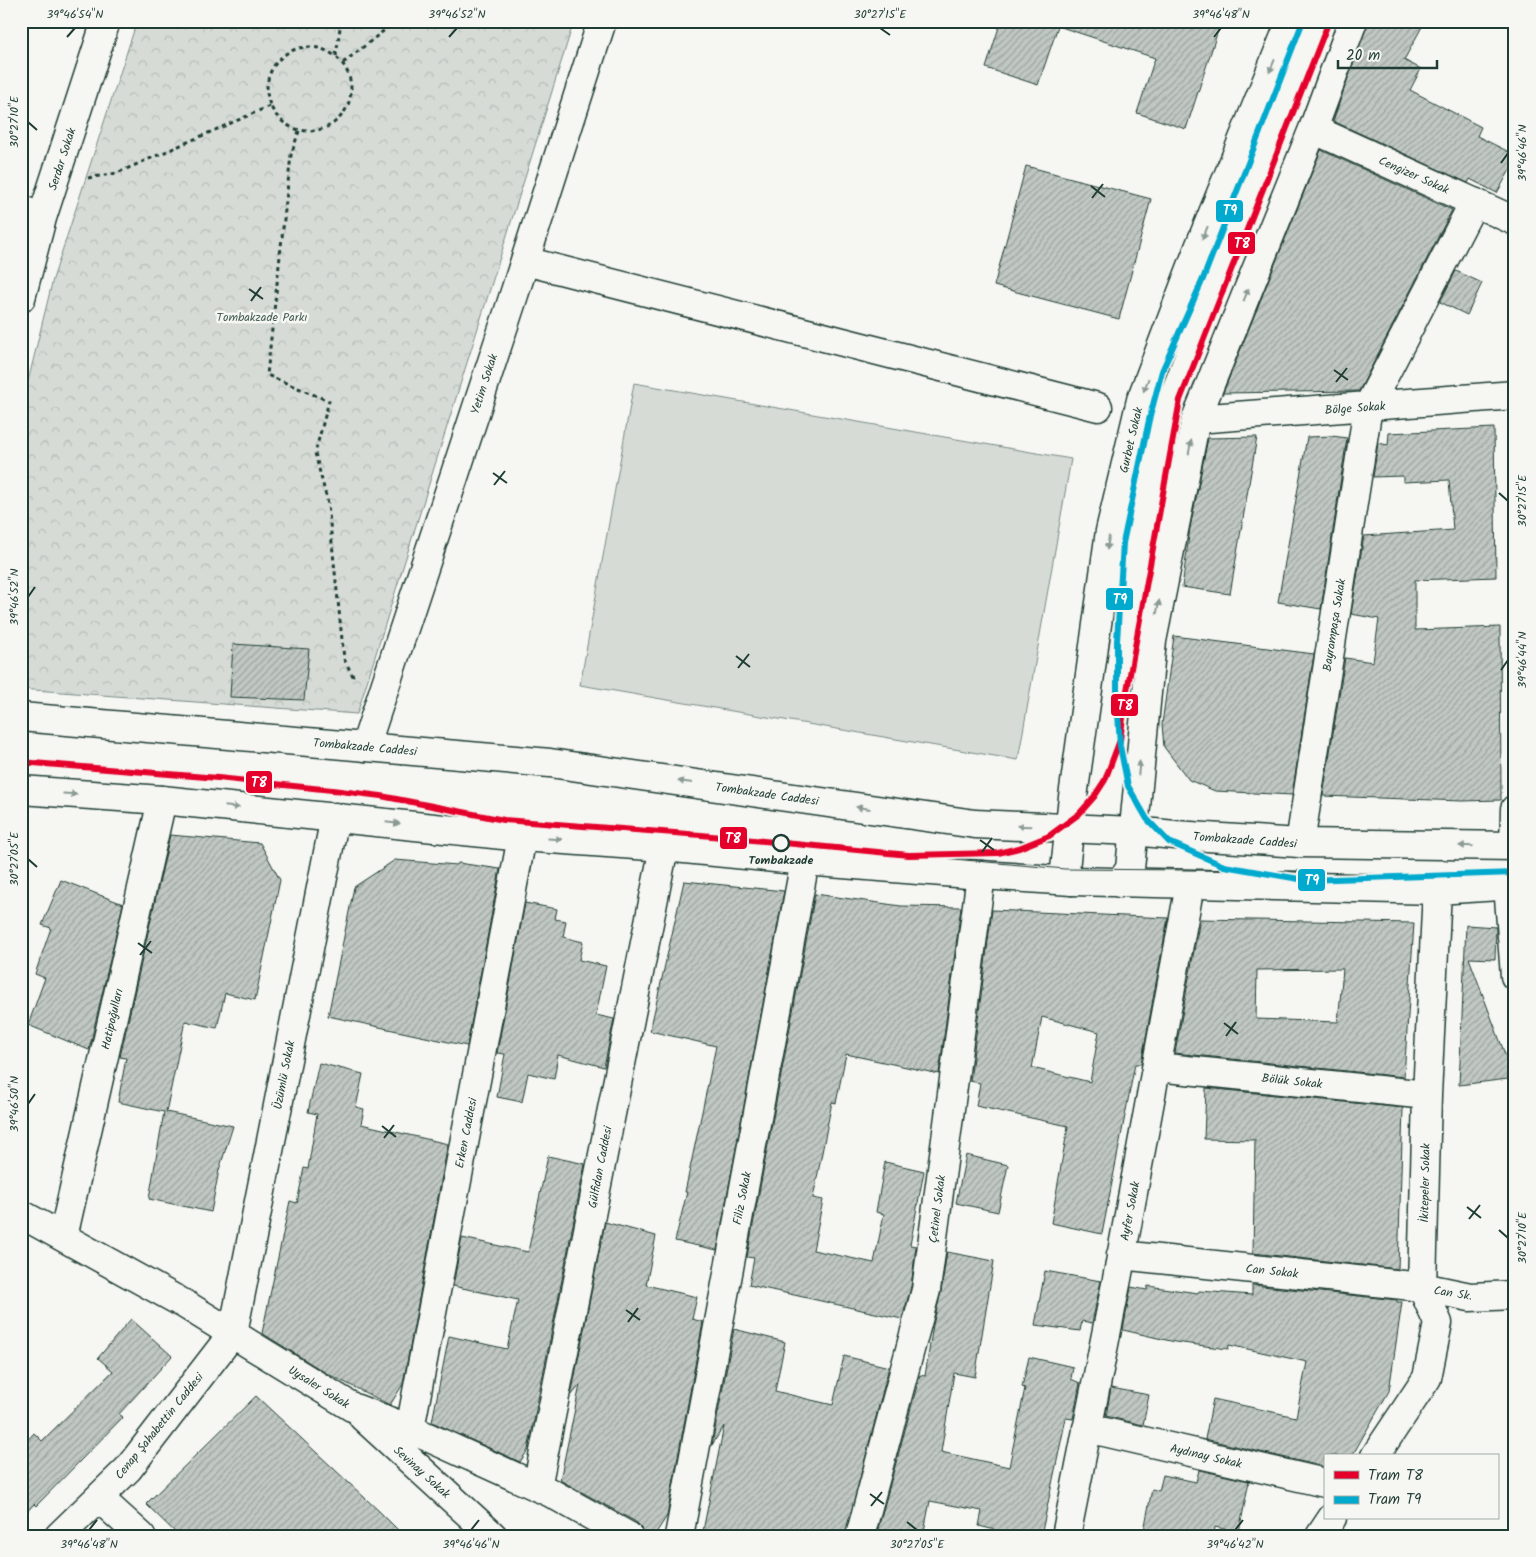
<svg xmlns="http://www.w3.org/2000/svg" width="1536" height="1557" font-family="Kalam,sans-serif">
<style>
.forest{fill:url(#forest-crowns);stroke:#7a8c85}
.pitch{fill:#d6dbd6;stroke:#7a8c85}
.building{fill:url(#building-hatch);stroke:#1f3d34;fill-rule:evenodd}
.lines{fill:none;stroke-linecap:round;stroke-linejoin:round}
.minor-casing{stroke:#1f3d34;stroke-width:31}
.secondary-casing{stroke:#1f3d34;stroke-width:31}
.path{stroke:#1f3d34;stroke-width:3;stroke-dasharray:4 4;stroke-linecap:butt}
.minor{stroke:#f6f6f2;stroke-width:28}
.secondary{stroke:#f6f6f2;stroke-width:28}
.tram{stroke:#1f3d34;stroke-width:1}
.tram-1-casing{stroke:#f6f6f2;stroke-width:10}
.tram-2-casing{stroke:#f6f6f2;stroke-width:10}
.tram-1{stroke:#e4002b;stroke-width:6}
.tram-2{stroke:#00a9ce;stroke-width:6}
.oneway{fill:#8a9a93}
.ticks{fill:none;stroke:#1f3d34;stroke-width:2}
.stop-dot{fill:#f6f6f2;stroke:#1f3d34;stroke-width:2.5}
.labels{text-anchor:middle;stroke-width:5;stroke-linejoin:round;paint-order:stroke}
.street-label{font-size:12px;fill:#1f3d34;stroke:#f6f6f2}
.park-label{font-size:12px;fill:#445d54;stroke:#f6f6f2}
.stop-label{font-size:12px;font-weight:bold;fill:#1f3d34;stroke:#f6f6f2}
.line-badge{stroke:#f6f6f2;stroke-width:2}
.badge-label{font-size:14px;text-anchor:middle;font-weight:bold;fill:#fff}
.neatline{fill:none;stroke:#1f3d34;stroke-width:2}
.ticks-label{font-size:12px;text-anchor:middle;fill:#1f3d34}
</style>
<defs>
<pattern id="forest-crowns" width="20" height="18" patternUnits="userSpaceOnUse" patternTransform="scale(1.25)"><rect width="20" height="18" fill="#d6dbd6"/><path d="M2 6a3 3 0 1 1 6 0M12 15a3 3 0 1 1 6 0" fill="none" stroke="#b7bdb8"/></pattern>
<pattern id="building-hatch" width="6" height="6" patternUnits="userSpaceOnUse" patternTransform="scale(1.25)"><rect width="6" height="6" fill="#c1c8c3"/><path d="M-1 1l2-2M0 6l6-6M5 7l2-2" fill="none" stroke="#9ca49f"/></pattern>
</defs>
<rect width="100%" height="100%" fill="#f6f6f2"/>
<filter id="ink" filterUnits="userSpaceOnUse"><feTurbulence type="fractalNoise" baseFrequency=".02" numOctaves="2"/><feDisplacementMap in="SourceGraphic" scale="10" xChannelSelector="R" yChannelSelector="G"/><feConvolveMatrix kernelMatrix="1 2 1 2 8 2 1 2 1" color-interpolation-filters="sRGB"/></filter>
<g filter="url(#ink)">
<path class="forest" d="M137 21H574L357 714 21 689V410L53 279Z"/>
<path class="pitch" d="M634 383 1071 459 1018 760 580 685Z"/>
<path class="building" d="M1001 21H1221L1186 129 1137 113 1155 58 1058 26 1038 85 986 68Z
M1368 21H1425L1404 60 1421 69 1410 90 1481 127 1477 136 1515 155V161L1497 193 1470 179 1468 183 1333 121Z
M1321 150 1452 210 1359 391 1223 393Z
M1026 166 1151 199 1119 319 994 286Z
M1456 271 1482 283 1467 315 1440 302Z
M1494 428 1496 577 1415 580V630L1500 627 1501 800 1462 801 1323 796 1345 658 1373 662 1379 619 1351 614 1364 536 1453 530 1449 480 1403 482V476L1373 477 1378 443 1388 445 1389 433Z
M1332 436 1347 438 1321 609 1278 602 1307 437Z
M1257 437 1230 594 1182 587 1190 528 1208 438Z
M1174 636 1314 654 1292 795 1215 791 1189 780 1164 747 1162 724Z
M233 644 309 649 304 700 230 697Z
M170 835 260 843 280 880 255 1000 225 993 217 1028 185 1021 166 1112 233 1126 219 1170 211 1212 149 1199 164 1112 118 1102 126 1058 120 1057Z
M395 860 457 865 458 863 500 869 467 1046 328 1016 354 887Z
M61 880 123 904 89 1050 28 1025 45 978 35 974 51 928 42 925Z
M684 881 784 891 717 1250 675 1241 687 1192H685L716 1046 650 1031Z
M815 894 901 906 961 907 939 1074 846 1054 836 1103 832 1102 813 1198 823 1200 813 1250 874 1263 884 1214 876 1212 885 1162 924 1171 910 1245 916 1246 911 1287 902 1319 749 1285 754 1258 747 1257Z
M525 903 557 909 555 919 566 921 563 937 583 942 579 960 606 966 596 1015 614 1019 604 1067 558 1055 554 1079 528 1073 522 1102 497 1097 505 1054 497 1053Z
M992 910 1168 918 1141 1064H1135L1102 1234 1051 1223 1068 1126 976 1106 980 1083 970 1081ZM1042 1017 1099 1032 1090 1082 1032 1068Z
M1200 919 1414 923 1404 1077 1175 1053ZM1343 969 1338 1022 1256 1019 1257 970Z
M1466 925 1496 927 1495 959 1469 958 1506 1057 1508 1079 1459 1085Z
M319 1063 363 1074 356 1107 364 1109 361 1124 448 1144 403 1384 390 1405 326 1373 262 1333 290 1201 297 1203 304 1168 308 1169 317 1114 308 1112Z
M1206 1088 1403 1108 1398 1269 1253 1253 1255 1140 1204 1139Z
M966 1155 1008 1165 998 1212 956 1203Z
M548 1156 585 1164 528 1450 520 1462 432 1422 449 1336 507 1349 518 1300 453 1286 462 1238 528 1252Z
M605 1222 656 1236 646 1285 697 1297 692 1319 703 1322 667 1516 654 1536H644L642 1528 636 1522 560 1480 580 1385 571 1396Z
M947 1252 994 1261 975 1377 954 1373 941 1452 1009 1467 1025 1388 1022 1387 1029 1357 1073 1367 1071 1379 1080 1383 1073 1419 1066 1418 1041 1536H1019L979 1526 982 1511 930 1501 923 1536H876L920 1375 925 1376 933 1325 941 1292Z
M1045 1271 1101 1281 1092 1323 1082 1321 1080 1331 1035 1325Z
M1252 1285 1397 1300V1302H1402L1389 1391 1352 1456H1325V1467L1205 1439 1213 1399 1296 1417 1307 1362 1229 1345 1228 1349 1175 1342 1123 1330 1131 1287 1147 1290 1148 1286 1198 1293 1199 1291 1252 1295Z
M131 1319 172 1356 119 1414 123 1417 36 1506 34 1504 21 1518V1447L34 1433 42 1441 113 1371 98 1358Z
M734 1329 785 1342 775 1391 807 1399 833 1405 844 1356 889 1367 845 1536H702L724 1426 712 1445Z
M1111 1388 1149 1395 1143 1425 1106 1416Z
M256 1396 380 1512 404 1536H179L146 1504Z
M1199 1470 1249 1481 1239 1532 1215 1527 1214 1536H1143L1152 1489 1159 1491 1163 1475 1196 1482Z"/>
<g class="lines">
<g class="minor-casing">
<path id="minor" d="M1313 129 1515 221
M21 209 42 218
M525 261 1098 407
M21 298 42 218 106 21
M1196 419 1515 395
M365 747 511 304 602 21
M1300 843 1368 407 1474 202
M1514 847 1515 809
M1072 881 1065 869 1073 797 1110 531 1141 400 1200 245 1291 21
M1120 883 1130 869 1152 641 1196 419 1313 129 1353 21
M1508 885 1515 976
M1157 1067 1427 1095
M21 1214 186 1305 352 1407 410 1429 551 1493 628 1536
M63 1237 162 800
M1121 1255 1422 1287 1470 1297 1515 1295
M363 1417 493 1536
M1087 1428 1325 1483
M410 1429 522 837
M1375 1456 1427 1378 1438 1323 1422 1287 1427 1095 1437 890
M537 1487 664 847
M99 1498 141 1536
M59 1536 128 1469 233 1333 335 817
M679 1536 805 861
M860 1536 926 1290 981 875
M1066 1536 1117 1279 1190 885
M1320 1536 1332 1518"/>
</g>
<g class="secondary-casing">
<path id="secondary" d="M21 717 550 763 975 824 1133 831 1175 835 1300 843 1515 846
M21 790 162 800 522 837 664 847 805 861 981 875 1072 881 1437 890 1515 885"/>
</g>
<path class="path" d="M267 89a42 42 0 1 1 84 0a42 42 0 1 1-84 0Z
M336 56 341 21
M343 63 396 21
M299 131 291 155 267 375 329 401 315 453 328 504 344 659 354 678
M88 178 117 173 270 106"/>
<use href="#minor" class="minor"/>
<use href="#secondary" class="secondary"/>
<path class="tram" d="M909 855 1065 869 1306 871"/>
<g class="tram-1-casing">
<path id="tram-1" d="M21 762 218 778 332 790 381 796 504 820 701 835 909 855 998 853 1019 848 1049 836 1079 814 1094 797 1105 780 1120 740 1126 696 1180 400 1329 21"/>
</g>
<g class="tram-2-casing">
<path id="tram-2" d="M1303 21 1203 279 1162 371 1149 420 1123 543 1117 641V696L1120 746 1128 786 1147 819 1169 842 1224 866 1305 880 1515 873"/>
</g>
<use href="#tram-1" class="tram-1"/>
<use href="#tram-2" class="tram-2"/>
</g>
<defs><path id="oneway-solid" d="M-6-.8H1V-3.2L6.5 0L1 3.2V.8H-6Z" transform="scale(1.25)"/></defs>
<g class="oneway">
<use href="#oneway-solid" transform="translate(1272 66) rotate(113)"/>
<use href="#oneway-solid" transform="translate(1205 233) rotate(112)"/>
<use href="#oneway-solid" transform="translate(1246 295) rotate(-68)"/>
<use href="#oneway-solid" transform="translate(1146 385) rotate(111)"/>
<use href="#oneway-solid" transform="translate(1190 447) rotate(-79)"/>
<use href="#oneway-solid" transform="translate(1108 543) rotate(98)"/>
<use href="#oneway-solid" transform="translate(1158 607) rotate(-79)"/>
<use href="#oneway-solid" transform="translate(1139 768) rotate(-84)"/>
<use href="#oneway-solid" transform="translate(685 782) rotate(-172)"/>
<use href="#oneway-solid" transform="translate(70 794) rotate(4)"/>
<use href="#oneway-solid" transform="translate(232 807) rotate(6)"/>
<use href="#oneway-solid" transform="translate(863 808) rotate(-172)"/>
<use href="#oneway-solid" transform="translate(393 823) rotate(6)"/>
<use href="#oneway-solid" transform="translate(1024 826) rotate(-178)"/>
<use href="#oneway-solid" transform="translate(555 839) rotate(4)"/>
<use href="#oneway-solid" transform="translate(1466 846) rotate(-179)"/>
</g>
</g>
<path class="ticks" d="M880 28 890 35M67 37 75 28M449 37 457 28M1214 37 1221 28M28 122 37 130M1501 163 1508 153M1091 186 1105 197M1092 198 1103 184M249 289 263 299M251 301 261 287M1334 370 1348 380M1336 382 1347 368M493 473 507 483M494 485 505 471M1499 493 1508 501M28 597 35 587M736 656 750 667M738 668 749 654M1501 670 1508 660M980 840 994 850M982 852 992 838M28 859 37 867M138 943 152 953M140 955 151 941M1224 1023 1238 1034M1226 1036 1236 1022M28 1104 35 1094M382 1126 396 1137M384 1138 394 1125M1467 1207 1481 1218M1469 1219 1480 1205M1499 1230 1508 1238M626 1310 640 1320M628 1322 638 1308M870 1494 884 1504M871 1506 882 1492M907 1522 917 1530M89 1530 97 1520M471 1530 479 1520M1235 1530 1243 1520"/>
<circle class="stop-dot" cx="781" cy="843" r="8"/>
<g class="labels">
<g class="street-label">
<text transform="translate(62 159) rotate(-72)" y="4">Serdar Sokak</text>
<text transform="translate(1414 175) rotate(24)" y="4">Cengizer Sokak</text>
<text transform="translate(484 384) rotate(-72)" y="4">Yetim Sokak</text>
<text transform="translate(1355 408) rotate(-4)" y="4">Bölge Sokak</text>
<text transform="translate(1131 440) rotate(-77)" y="4">Gurbet Sokak</text>
<text transform="translate(1334 625) rotate(-81)" y="4">Bayrampaşa Sokak</text>
<text transform="translate(365 747) rotate(5)" y="4">Tombakzade Caddesi</text>
<text transform="translate(767 794) rotate(8)" y="4">Tombakzade Caddesi</text>
<text transform="translate(1245 840) rotate(4)" y="4">Tombakzade Caddesi</text>
<text transform="translate(112 1019) rotate(-77)" y="4">Hatipoğulları</text>
<text transform="translate(284 1075) rotate(-79)" y="4">Üzümlü Sokak</text>
<text transform="translate(1292 1081) rotate(6)" y="4">Bölük Sokak</text>
<text transform="translate(466 1133) rotate(-79)" y="4">Erken Caddesi</text>
<text transform="translate(600 1167) rotate(-79)" y="4">Gülfidan Caddesi</text>
<text transform="translate(1425 1183) rotate(-89)" y="4">İkitepeler Sokak</text>
<text transform="translate(742 1198) rotate(-79)" y="4">Filiz Sokak</text>
<text transform="translate(937 1209) rotate(-83)" y="4">Çetinel Sokak</text>
<text transform="translate(1130 1211) rotate(-79)" y="4">Ayfer Sokak</text>
<text transform="translate(1272 1271) rotate(6)" y="4">Can Sokak</text>
<text transform="translate(1453 1293) rotate(9)" y="4">Can Sk.</text>
<text transform="translate(319 1387) rotate(32)" y="4">Uysaler Sokak</text>
<text transform="translate(159 1426) rotate(-51)" y="4">Cenap Şahabettin Caddesi</text>
<text transform="translate(1206 1456) rotate(13)" y="4">Aydınay Sokak</text>
<text transform="translate(422 1472) rotate(42)" y="4">Sevinay Sokak</text>
</g>
<g class="park-label">
<text x="262" y="321">Tombakzade Parkı</text>
</g>
<g class="stop-label">
<text x="781" y="864">Tombakzade</text>
</g>
</g>
<g class="line-badge">
<rect x="1215" y="199" width="29" height="24" rx="5" fill="#00a9ce"/>
<rect x="1227" y="231" width="29" height="24" rx="5" fill="#e4002b"/>
<rect x="1105" y="587" width="29" height="24" rx="5" fill="#00a9ce"/>
<rect x="1110" y="693" width="29" height="24" rx="5" fill="#e4002b"/>
<rect x="245" y="770" width="28" height="24" rx="5" fill="#e4002b"/>
<rect x="719" y="826" width="29" height="24" rx="5" fill="#e4002b"/>
<rect x="1297" y="868" width="29" height="24" rx="5" fill="#00a9ce"/>
</g>
<g class="badge-label">
<text x="1230" y="215">T9</text>
<text x="1242" y="248">T8</text>
<text x="1120" y="604">T9</text>
<text x="1125" y="710">T8</text>
<text x="259" y="787">T8</text>
<text x="733" y="843">T8</text>
<text x="1312" y="885">T9</text>
</g>
<rect width="1536" height="1557" fill="none" stroke="#f6f6f2" stroke-width="55"/>
<rect x="1324" y="1454" width="175" height="65" fill="#f6f6f2" stroke="#a0aca6"/>
<rect x="1334" y="1471" width="25" height="8" fill="#e4002b" stroke="#a0aca6"/>
<text x="1368" y="1480" font-size="15" fill="#1f3d34">Tram T8</text>
<rect x="1334" y="1496" width="25" height="8" fill="#00a9ce" stroke="#a0aca6"/>
<text x="1368" y="1504" font-size="15" fill="#1f3d34">Tram T9</text>
<path d="M1338 60v8h99v-8" fill="none" stroke="#1f3d34" stroke-width="2.5"/>
<text x="1346" y="60" font-size="15" fill="#1f3d34" stroke="#f6f6f2" stroke-width="4" paint-order="stroke">20 m</text>
<rect x="28" y="28" width="1480" height="1502" class="neatline"/>
<g class="ticks-label">
<text x="75" y="18">39°46'54"N</text>
<text x="457" y="18">39°46'52"N</text>
<text x="880" y="18">30°27'15"E</text>
<text x="1221" y="18">39°46'48"N</text>
<text transform="translate(14 122) rotate(-90)" y="4">30°27'10"E</text>
<text transform="translate(1522 153) rotate(-90)" y="4">39°46'46"N</text>
<text transform="translate(1522 501) rotate(-90)" y="4">30°27'15"E</text>
<text transform="translate(14 597) rotate(-90)" y="4">39°46'52"N</text>
<text transform="translate(1522 660) rotate(-90)" y="4">39°46'44"N</text>
<text transform="translate(14 859) rotate(-90)" y="4">30°27'05"E</text>
<text transform="translate(14 1104) rotate(-90)" y="4">39°46'50"N</text>
<text transform="translate(1522 1238) rotate(-90)" y="4">30°27'10"E</text>
<text x="89" y="1548">39°46'48"N</text>
<text x="471" y="1548">39°46'46"N</text>
<text x="917" y="1548">30°27'05"E</text>
<text x="1235" y="1548">39°46'42"N</text>
</g>
</svg>
